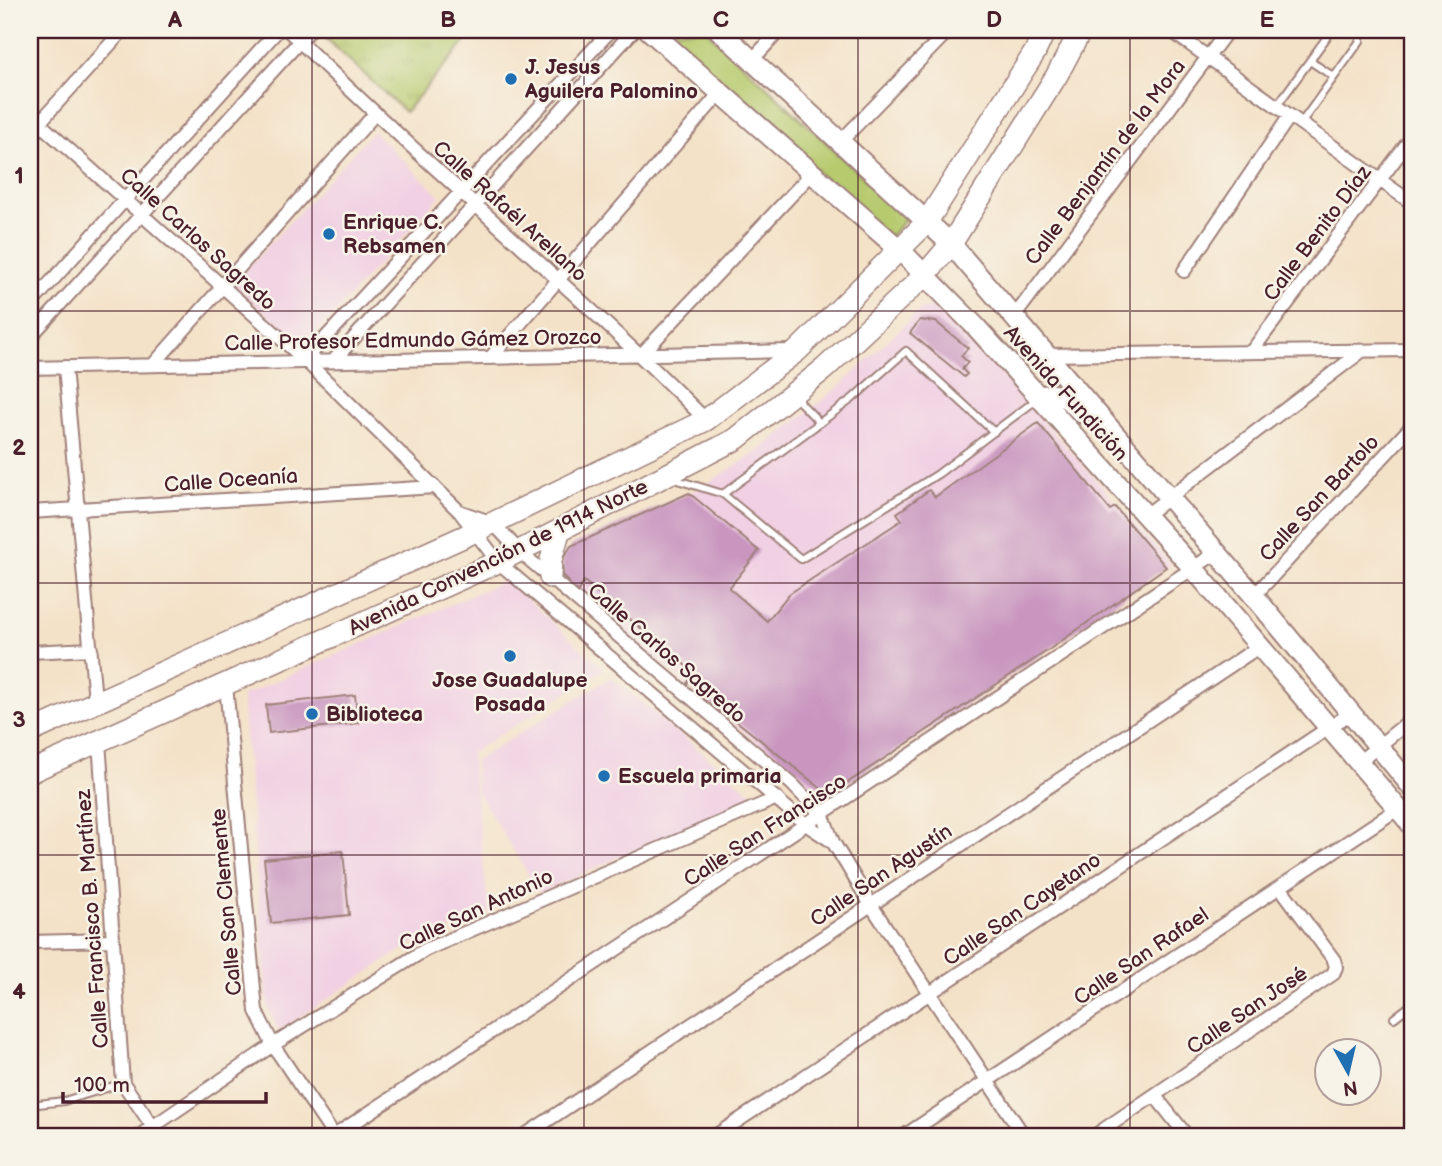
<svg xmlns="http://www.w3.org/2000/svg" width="1442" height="1166" font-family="'Balsamiq Sans',sans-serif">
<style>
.built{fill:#f1d0e3}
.grass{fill:url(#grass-tufts);stroke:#80744c;stroke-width:2}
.garden{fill:#b7ca6e;stroke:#80744c;stroke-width:2}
.building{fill:#c996c0}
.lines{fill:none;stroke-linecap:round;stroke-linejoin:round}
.lane-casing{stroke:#9f807a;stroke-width:10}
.street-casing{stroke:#9f807a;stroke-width:16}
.secondary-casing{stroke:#9f807a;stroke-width:23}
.primary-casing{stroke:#9f807a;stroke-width:24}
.lane{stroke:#fff;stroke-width:6}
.street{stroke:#fff;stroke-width:12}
.secondary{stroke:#fff;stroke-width:19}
.primary{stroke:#fff;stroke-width:21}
.grid{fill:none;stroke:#4a1f2b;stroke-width:2;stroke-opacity:0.55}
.poi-dot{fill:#1f6fb2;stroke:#f7f3e8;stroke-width:2.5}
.labels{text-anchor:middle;stroke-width:5;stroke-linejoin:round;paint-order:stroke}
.poi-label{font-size:21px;font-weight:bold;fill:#4a1f2b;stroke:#f7f3e8;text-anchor:start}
.street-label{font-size:21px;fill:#4a1f2b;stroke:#f7f3e8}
.neatline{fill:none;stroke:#4a1f2b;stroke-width:2.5}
.grid-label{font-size:23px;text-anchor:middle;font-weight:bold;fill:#4a1f2b}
</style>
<defs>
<pattern id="grass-tufts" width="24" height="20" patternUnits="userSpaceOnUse" patternTransform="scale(1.75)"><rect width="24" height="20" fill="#b7ca6e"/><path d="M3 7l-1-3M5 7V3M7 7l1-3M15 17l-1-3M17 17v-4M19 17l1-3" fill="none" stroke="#9fad5f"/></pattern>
</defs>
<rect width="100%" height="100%" fill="#f7f3e8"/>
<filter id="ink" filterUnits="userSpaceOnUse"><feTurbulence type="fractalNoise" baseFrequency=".0143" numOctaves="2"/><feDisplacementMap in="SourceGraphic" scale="14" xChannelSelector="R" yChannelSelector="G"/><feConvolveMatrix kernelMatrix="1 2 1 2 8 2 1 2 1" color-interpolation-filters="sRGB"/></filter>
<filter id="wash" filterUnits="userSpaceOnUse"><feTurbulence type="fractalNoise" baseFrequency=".00686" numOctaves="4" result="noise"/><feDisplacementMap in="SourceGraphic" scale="28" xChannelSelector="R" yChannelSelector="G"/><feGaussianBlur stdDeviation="1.57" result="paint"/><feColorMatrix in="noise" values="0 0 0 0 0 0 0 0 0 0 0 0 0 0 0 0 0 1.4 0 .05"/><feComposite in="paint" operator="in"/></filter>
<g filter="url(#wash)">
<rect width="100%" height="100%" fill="#f4e2c8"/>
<path class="built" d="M373 131 440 196 303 348 233 284Z
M932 307 953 321 971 340 1171 564 1050 649 824 799 572 589 563 576 562 560 564 553 577 542 632 521 702 487 757 452 840 386 920 310Z
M506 580 604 669 471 753 489 914 411 944 279 1031 268 1008 242 696Z
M611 677 755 796 540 893 477 792 475 761Z"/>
<path class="grass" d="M317 30H468L472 34 405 112Z"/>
<path class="garden" d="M661 30H706L907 218 889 237Z"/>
<g id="blocks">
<path class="building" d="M920 320 936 322 968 348 961 356 968 362 962 369 967 374 964 377 910 333Z
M1038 423 1110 510 1115 507 1166 567 1050 649 829 795 729 715 726 718 686 686 690 679 686 677 691 670 584 581 577 593 563 576 562 560 571 546 689 493 759 551 729 588 767 621 789 594 902 520 897 513 929 490 935 497Z
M355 695 358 723 269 733 266 705Z
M343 851 349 915 271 923 264 859Z"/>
</g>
</g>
<g filter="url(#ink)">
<use href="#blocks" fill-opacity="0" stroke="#9f807a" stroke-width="2"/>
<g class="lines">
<g class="lane-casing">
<path id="lane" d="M1310 61 1334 77
M1276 107 1332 30
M1301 123 1360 41 1361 30
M795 397 820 423
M674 479 723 494 801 559 938 474 1036 400
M723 494 852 399 906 351 994 432
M1394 1018 1412 1004
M30 1105 64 1101 123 1083"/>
</g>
<g class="street-casing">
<path id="street" d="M288 30C424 164 571 285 706 420
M1170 30 1412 203
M752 60 780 30
M30 115 305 360 460 512 498 562 807 825 833 842
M30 133 123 30
M841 141 949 30
M1184 271 1289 117
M30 305 278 30
M1014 317 1228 30
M30 337 310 30
M1251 352 1412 137
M641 355 813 172
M1046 355 1412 350
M492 356 721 92
M335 359 634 30
M305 360 611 30
M153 365 374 115
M65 367 95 700
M30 368 793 351
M30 512 435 487
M461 512 493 523 519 551 792 784 823 816 833 842 871 905 1024 1136
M1146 515 1362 351
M1254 596 1412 426
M30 652 91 649
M226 685 256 1011 273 1045 334 1136 1216 553
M99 741 123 1083 153 1127
M1360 761 1412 719
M30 942 112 940
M1155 1096 1187 1136
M139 1136 273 1045 425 950 777 798
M524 1136 1260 646
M715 1136 1351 713
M904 1136 1399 808
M1094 1136 1333 974 1336 967 1334 960 1280 887"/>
</g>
<g class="secondary-casing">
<path id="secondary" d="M649 30 900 250 976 327 1193 568 1412 825
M719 30 951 244 1254 596 1412 787
M1040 396C1061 391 1067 397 1082 413"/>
</g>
<g class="primary-casing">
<path id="primary" d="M550 577 551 560 559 532
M30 732 474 532 706 420 797 351 926 223 1035 52 1045 30
M30 772 498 562 736 439 824 369 924 276 951 244 1057 75 1081 30"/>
</g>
<use href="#lane" class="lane"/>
<use href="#street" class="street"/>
<use href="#secondary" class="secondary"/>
<use href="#primary" class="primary"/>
</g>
</g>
<path class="grid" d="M312 30V1136M584 30V1136M858 30V1136M1130 30V1136M30 311H1412M30 583H1412M30 855H1412"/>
<g class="poi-dot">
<circle cx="511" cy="79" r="7"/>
<circle cx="329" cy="234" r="7"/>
<circle cx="510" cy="656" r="7"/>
<circle cx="312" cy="714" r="7"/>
<circle cx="604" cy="776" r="7"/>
</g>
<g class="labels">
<g class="poi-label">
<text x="525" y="74">J. Jesus<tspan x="525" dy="24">Aguilera Palomino</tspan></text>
<text x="343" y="229">Enrique C.<tspan x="343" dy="24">Rebsamen</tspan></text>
<text x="510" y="687" text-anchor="middle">Jose Guadalupe<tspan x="510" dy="24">Posada</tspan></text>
<text x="326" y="721">Biblioteca</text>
<text x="618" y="783">Escuela primaria</text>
</g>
<g class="street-label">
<text transform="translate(1105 162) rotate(-53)" y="7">Calle Benjamín de la Mora</text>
<text transform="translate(510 211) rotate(42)" y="7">Calle Rafaél Arellano</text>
<text transform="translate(1317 233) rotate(-53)" y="7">Calle Benito Díaz</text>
<text transform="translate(198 239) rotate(42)" y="7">Calle Carlos Sagredo</text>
<text transform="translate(413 340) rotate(-1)" y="7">Calle Profesor Edmundo Gámez Orozco</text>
<text transform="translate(1066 393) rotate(48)" y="7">Avenida Fundición</text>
<text transform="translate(231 480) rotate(-4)" y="7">Calle Oceanía</text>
<text transform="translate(1319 498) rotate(-47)" y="7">Calle San Bartolo</text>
<text transform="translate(498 557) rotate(-26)" y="7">Avenida Convención de 1914 Norte</text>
<text transform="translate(667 653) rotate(41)" y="7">Calle Carlos Sagredo</text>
<text transform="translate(765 830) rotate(-33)" y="7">Calle San Francisco</text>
<text transform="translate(881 875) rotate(-34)" y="7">Calle San Agustín</text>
<text transform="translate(226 902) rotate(-95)" y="7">Calle San Clemente</text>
<text transform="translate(1022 909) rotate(-34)" y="7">Calle San Cayetano</text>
<text transform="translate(476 910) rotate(-25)" y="7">Calle San Antonio</text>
<text transform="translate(92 919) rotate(-94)" y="7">Calle Francisco B. Martínez</text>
<text transform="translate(1141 956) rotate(-34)" y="7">Calle San Rafael</text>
<text transform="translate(1247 1010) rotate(-34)" y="7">Calle San José</text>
</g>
</g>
<rect width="1442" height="1166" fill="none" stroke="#f7f3e8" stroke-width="77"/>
<g transform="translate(1348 1072) rotate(172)"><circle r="33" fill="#f7f3e8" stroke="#b29e9c" stroke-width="2"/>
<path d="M0-5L12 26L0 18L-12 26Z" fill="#1f6fb2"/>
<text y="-10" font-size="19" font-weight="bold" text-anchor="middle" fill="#4a1f2b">N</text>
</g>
<path d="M63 1092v10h203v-10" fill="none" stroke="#4a1f2b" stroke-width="3.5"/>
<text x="74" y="1092" font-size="21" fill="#4a1f2b" stroke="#f7f3e8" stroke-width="5" paint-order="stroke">100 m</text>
<rect x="38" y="38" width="1366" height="1090" class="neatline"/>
<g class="grid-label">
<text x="175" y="27">A</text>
<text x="448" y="27">B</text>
<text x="721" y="27">C</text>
<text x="994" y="27">D</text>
<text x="1267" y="27">E</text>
<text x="19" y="183">1</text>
<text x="19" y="455">2</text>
<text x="19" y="727">3</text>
<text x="19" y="999">4</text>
</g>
</svg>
